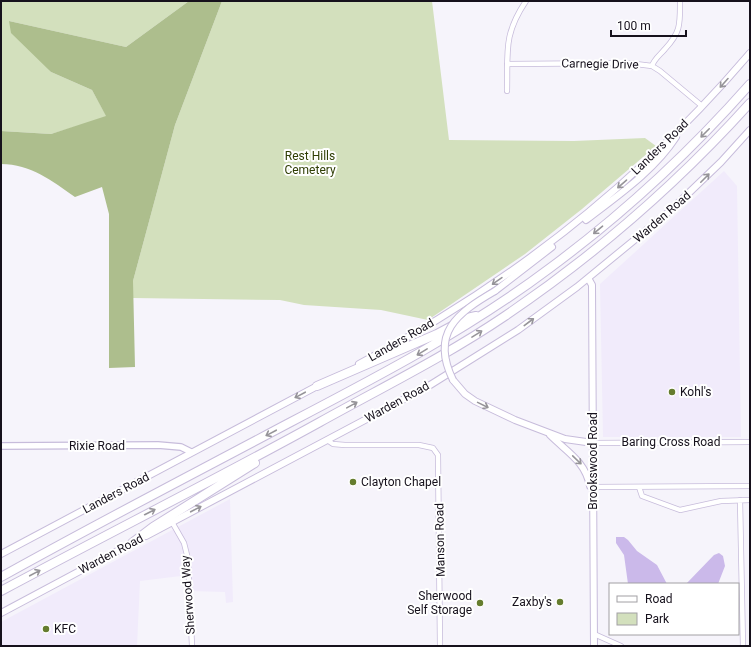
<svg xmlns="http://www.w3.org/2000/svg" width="751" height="647" font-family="Roboto,sans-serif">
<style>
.built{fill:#f1ebfb}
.green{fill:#d3e0bd}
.forest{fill:#adbe8d}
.water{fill:#cbb9ea}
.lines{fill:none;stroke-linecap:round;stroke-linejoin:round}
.minor-casing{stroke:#c7bcdb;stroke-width:6}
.tertiary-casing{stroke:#c7bcdb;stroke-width:8}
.secondary-casing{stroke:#c7bcdb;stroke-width:8}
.motorway-casing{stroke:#c7bcdb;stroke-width:10}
.minor{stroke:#fff;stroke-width:4.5}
.tertiary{stroke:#fff;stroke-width:5.5}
.secondary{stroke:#fff;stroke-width:6}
.motorway{stroke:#fff;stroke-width:8}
.secondary-bridge-casing{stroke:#c7bcdb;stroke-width:8;stroke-linecap:butt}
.secondary-bridge{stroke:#fff;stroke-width:6}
.oneway{stroke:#969499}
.poi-dot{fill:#657c2e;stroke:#fff;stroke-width:1.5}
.labels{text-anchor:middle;stroke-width:4;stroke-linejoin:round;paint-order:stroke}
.street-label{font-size:12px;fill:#16111c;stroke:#fff}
.park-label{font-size:12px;fill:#2f3e04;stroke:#fff}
.poi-label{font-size:12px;fill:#16111c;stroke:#fff;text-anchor:start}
</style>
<rect width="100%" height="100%" fill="#f6f4fb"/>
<path class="built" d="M724 171 737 186 741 437H603L600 284Z
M230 499 233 602 226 603 225 592 189 591V575L140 581 137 646H1V622Z"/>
<path class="green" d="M1 1H189L126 47 9 21 51 72 92 90 107 117 51 134 1 131Z
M222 1H432L449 140 574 141 645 138 656 146 582 209 525 254 428 320 381 310 304 305 280 300 133 298V281L175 125Z"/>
<path class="forest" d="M189 1H222L175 125 133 281 135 367 109 368V214L102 187 75 197C52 181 31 164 1 164V131L51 134 106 116 92 90 51 72 11 33 9 21 126 47Z"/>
<path class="water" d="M616 537H624L628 540 637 551 657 565 667 584H628L624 555 616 543Z
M719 553 723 556 725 566 718 584H686L714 555Z"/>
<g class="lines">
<g class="minor-casing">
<path id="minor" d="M507 64 628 63 652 66 660 71 702 106
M652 66C654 59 660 55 665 49 681 32 680 24 680 1
M507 91C508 52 503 35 526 1
M327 440 333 444 345 445H419L433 448 438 455 440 646
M593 443 750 442
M593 487 750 486
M639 487 642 496 680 510 721 501 750 500
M740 500 743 646
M172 522 184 543 188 559 192 646
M594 634 621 646"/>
</g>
<g class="tertiary-casing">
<path id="tertiary" d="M1 446 158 445 181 447 191 452"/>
</g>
<g class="secondary-casing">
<path id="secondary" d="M586 220C617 196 654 171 676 137
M588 278 592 285 594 646
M495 291 552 247
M359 364C508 286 641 181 750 53
M453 380 465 394 475 401 515 420 565 439 593 443
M550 435C567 452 585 461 590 486
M146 536 427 387 518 330 577 287 671 210 721 162 750 130
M1 554 321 384
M1 613 136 541"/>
</g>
<g class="motorway-casing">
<path id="motorway" d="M317 386 437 334 467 318 476 316
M132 543 153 527 255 463
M1 577C96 524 193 474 289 423 379 376 469 329 550 268 623 214 690 152 750 84
M1 591C107 534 215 480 320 422 383 387 446 356 505 316 595 255 677 184 750 103"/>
</g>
<use href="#minor" class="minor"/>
<use href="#tertiary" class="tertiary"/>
<use href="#secondary" class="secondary"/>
<use href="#motorway" class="motorway"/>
<g class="secondary-bridge-casing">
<path id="secondary-bridge" d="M453 380C430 333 457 313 495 291"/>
</g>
<use href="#secondary-bridge" class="secondary-bridge"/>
</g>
<defs><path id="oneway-shaft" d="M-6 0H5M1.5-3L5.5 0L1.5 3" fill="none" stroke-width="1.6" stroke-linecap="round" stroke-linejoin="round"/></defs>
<g class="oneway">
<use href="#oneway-shaft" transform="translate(724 83) rotate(132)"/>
<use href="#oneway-shaft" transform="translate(705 133) rotate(135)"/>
<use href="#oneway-shaft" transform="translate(705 178) rotate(-45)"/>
<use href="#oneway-shaft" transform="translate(622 184) rotate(139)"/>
<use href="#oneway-shaft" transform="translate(598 230) rotate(140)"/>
<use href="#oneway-shaft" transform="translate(497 281) rotate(145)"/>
<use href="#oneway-shaft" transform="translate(529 322) rotate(-37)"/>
<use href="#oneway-shaft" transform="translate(477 334) rotate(-32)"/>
<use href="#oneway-shaft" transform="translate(422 352) rotate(149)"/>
<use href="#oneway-shaft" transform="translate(300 395) rotate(152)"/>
<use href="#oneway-shaft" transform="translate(352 405) rotate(-29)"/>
<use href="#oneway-shaft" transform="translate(483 405) rotate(26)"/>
<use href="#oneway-shaft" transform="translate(271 433) rotate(152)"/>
<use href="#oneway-shaft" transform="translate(577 460) rotate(44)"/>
<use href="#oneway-shaft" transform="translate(196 509) rotate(-28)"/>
<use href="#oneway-shaft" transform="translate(150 512) rotate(-27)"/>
<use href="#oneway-shaft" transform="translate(35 573) rotate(-28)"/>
</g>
<g class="poi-dot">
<circle cx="672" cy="392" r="4"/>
<circle cx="353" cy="482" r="4"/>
<circle cx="560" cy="602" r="4"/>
<circle cx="480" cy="603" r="4"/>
<circle cx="46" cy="629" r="4"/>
</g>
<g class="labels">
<g class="street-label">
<text transform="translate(600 64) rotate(1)" y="4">Carnegie Drive</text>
<text transform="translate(660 147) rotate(-44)" y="4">Landers Road</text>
<text transform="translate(662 217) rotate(-41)" y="4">Warden Road</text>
<text transform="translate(401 340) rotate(-30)" y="4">Landers Road</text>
<text transform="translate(397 402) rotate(-29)" y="4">Warden Road</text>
<text x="671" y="446">Baring Cross Road</text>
<text x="97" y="450">Rixie Road</text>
<text transform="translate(593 461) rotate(-90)" y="4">Brookswood Road</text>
<text transform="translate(116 493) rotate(-28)" y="4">Landers Road</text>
<text transform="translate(440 540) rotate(-91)" y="4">Manson Road</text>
<text transform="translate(111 554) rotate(-28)" y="4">Warden Road</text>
<text transform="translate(188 595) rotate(-94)" y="4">Sherwood Way</text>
</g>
<g class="park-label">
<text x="310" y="160">Rest Hills<tspan x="310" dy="14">Cemetery</tspan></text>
</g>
<g class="poi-label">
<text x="680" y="396">Kohl's</text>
<text x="361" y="486">Clayton Chapel</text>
<text x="472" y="600" text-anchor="end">Sherwood<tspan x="472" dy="14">Self Storage</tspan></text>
<text x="552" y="606" text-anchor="end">Zaxby's</text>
<text x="54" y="633">KFC</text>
</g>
</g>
<rect width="751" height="647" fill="none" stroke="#16111c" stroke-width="4"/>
<rect x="609" y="583" width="130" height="52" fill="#ffffff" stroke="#a2a0a4"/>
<rect x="617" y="596" width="20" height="6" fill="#ffffff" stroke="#a2a0a4"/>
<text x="645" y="603" font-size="12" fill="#16111c">Road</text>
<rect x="617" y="613" width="20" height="12" fill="#d3e0bd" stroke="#a2a0a4"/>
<text x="645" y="623" font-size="12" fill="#16111c">Park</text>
<path d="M611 30v6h75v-6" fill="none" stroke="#16111c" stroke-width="2"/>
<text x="617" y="30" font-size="12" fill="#16111c" stroke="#ffffff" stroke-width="3" paint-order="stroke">100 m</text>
</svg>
